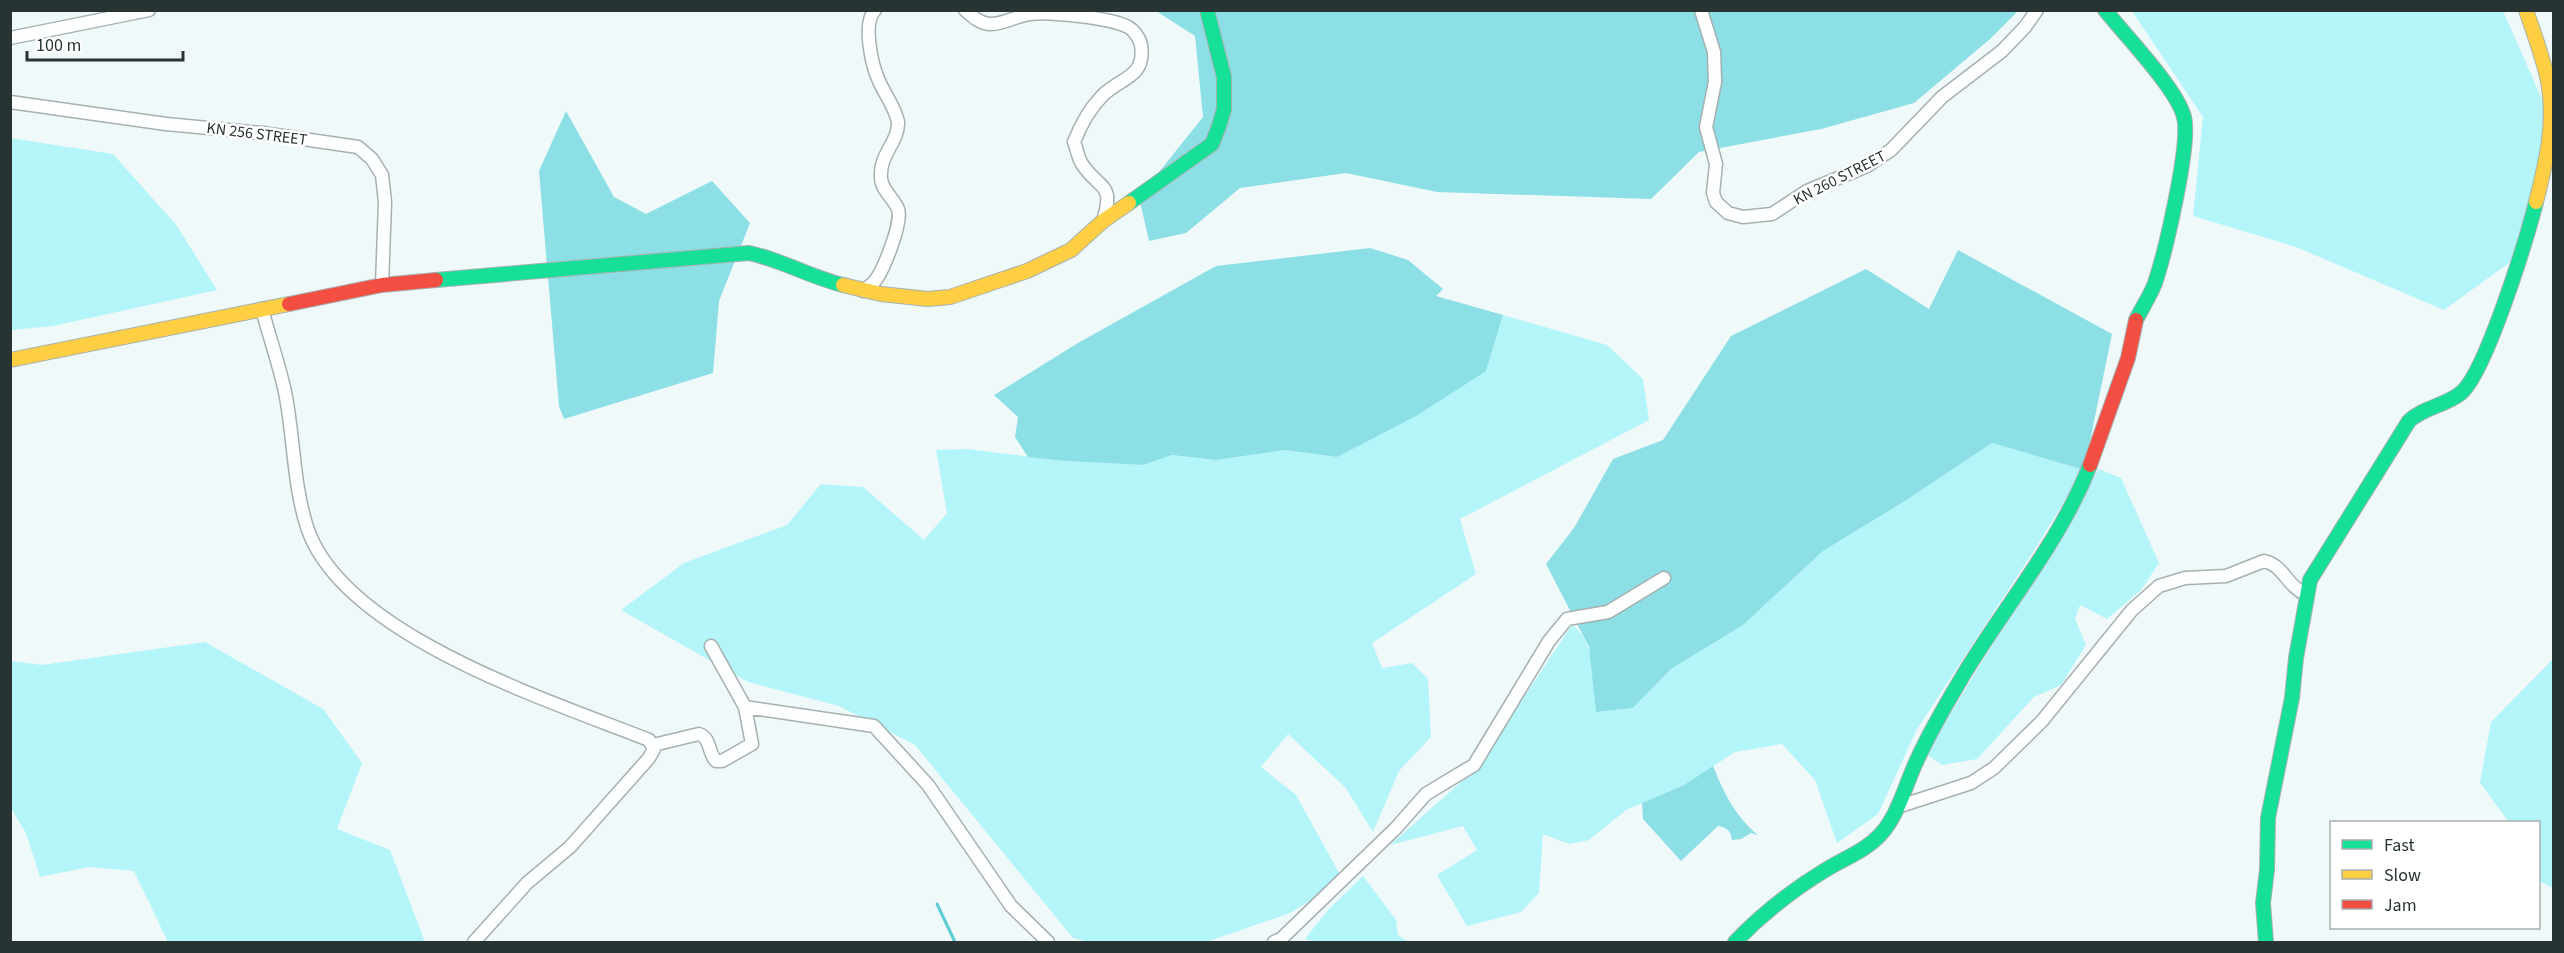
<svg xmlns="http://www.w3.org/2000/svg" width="2564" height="953" font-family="'Source Sans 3',sans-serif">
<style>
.green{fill:#b4f5f9}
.forest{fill:#8bdfe5}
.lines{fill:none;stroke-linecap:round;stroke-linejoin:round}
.stream{stroke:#5ccdd4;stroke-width:3}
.street-casing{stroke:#a7b0b1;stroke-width:15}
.fast-casing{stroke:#a7b0b1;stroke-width:16}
.slow-casing{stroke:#a7b0b1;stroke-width:16}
.jam-casing{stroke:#a7b0b1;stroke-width:16}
.street{stroke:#fdfefe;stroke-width:12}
.fast{stroke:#16e098;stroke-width:14}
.slow{stroke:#ffcf43;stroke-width:14}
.jam{stroke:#f24e42;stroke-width:14}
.labels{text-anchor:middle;stroke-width:5;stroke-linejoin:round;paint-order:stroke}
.street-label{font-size:16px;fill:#283434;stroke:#fff}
</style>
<rect width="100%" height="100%" fill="#eff9fa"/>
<path class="green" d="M2132 11H2503L2550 117 2520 255 2444 310 2296 247 2193 216 2203 117Z
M10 138 113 154 177 226 217 290 53 326 11 330Z
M1503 315 1607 345 1643 379 1649 420 1460 519 1476 574 1372 643 1382 668 1412 663 1428 679 1431 737 1399 771 1373 832 1345 787 1288 734 1261 767 1296 795 1343 880 1290 913 1206 942H1089L1073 938 915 745 839 706 748 682 621 610 684 563 787 525 821 484 863 487 924 540 947 513 936 450 967 449 1065 461 1142 465 1172 455 1216 460 1285 450 1337 457 1486 371Z
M1992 443 2084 470 2033 552 1917 729 1878 814 1837 843 1815 780 1782 744 1735 752 1684 785 1626 810 1589 840 1569 844 1543 834 1539 893 1521 912 1467 926 1437 875 1477 850 1463 826 1390 845 1476 769 1572 625C1597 642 1593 684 1596 712L1633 708 1671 669 1743 625 1823 551 1905 501Z
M2099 469 2121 478 2159 563 2141 590 2107 619 2080 605 2075 619 2086 645 2061 685 2034 697 1977 759 1942 765 1926 754Z
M205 642 323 709 362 763 337 829 390 850 425 942H168L134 871 89 867 40 877 26 833 11 808V661L42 665Z
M2553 659V888L2539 881 2538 822H2509L2480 783 2491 722Z
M1363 876 1396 920 1398 935 1408 942H1316L1305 939 1328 910Z"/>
<path class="forest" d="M1156 11H2018L1990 39 1914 103 1821 129 1699 152 1651 199 1437 192 1346 173 1240 188 1186 233 1149 241 1139 197 1203 117 1195 36Z
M566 111 614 197 646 214 712 181 750 223 719 301 713 373 564 419 559 406 539 171Z
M1370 248 1408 260 1443 289 1436 296 1503 315 1486 371 1416 416 1337 457 1285 450 1216 460 1172 455 1143 465 1065 461 1028 457 1015 437 1018 417 994 395 1078 343 1216 266Z
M1958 250 2112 334 2084 470 1992 443 1905 501 1823 551 1743 625 1671 669 1633 708 1596 712 1589 647 1546 564 1574 528 1613 459 1663 440 1731 336 1866 269 1929 309Z
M1713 766C1724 793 1735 816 1758 835L1751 833 1741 839 1732 840C1731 831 1728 828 1718 826L1681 861 1643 819 1642 803 1684 785Z"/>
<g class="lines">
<path class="stream" d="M937 904 955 942"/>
<g class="street-casing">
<path id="street" d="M965 10C972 16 979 23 989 24 1002 25 1016 16 1029 14 1047 11 1112 18 1128 27 1134 30 1140 39 1141 45 1146 77 1122 77 1103 95 1090 108 1081 124 1074 142 1077 149 1078 158 1082 164 1100 191 1115 182 1103 221
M1701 10 1714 52 1715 82 1706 127 1716 164 1713 193 1716 202 1728 213 1743 217 1772 214 1807 191 1867 166 1891 150 1942 97 2002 51 2025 27 2037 10
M10 38 149 10
M10 102 166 124 262 133 358 147 372 159 382 175 385 202 382 285
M863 291C867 288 871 285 874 282 883 272 903 222 898 209 894 199 881 189 881 178 879 154 899 142 898 122 896 109 884 93 879 81 872 66 862 23 875 10
M262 309C269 336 279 364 285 392 294 436 293 484 307 527 342 635 551 701 649 740L654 749 649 758 570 847 527 883 474 942
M711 646 745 707 874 726 928 785 1011 906 1048 942
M653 745 699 734C711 738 708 753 716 761H722L752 744 745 707
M1897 807 1971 783 1994 768 2042 721 2132 610 2159 586 2185 578 2226 576 2264 561C2285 566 2285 585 2307 595
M1274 942 1281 939 1396 828 1426 794 1474 765 1549 641 1567 619 1608 612 1664 578"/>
</g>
<g class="fast-casing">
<path id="fast" d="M2105 10C2125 35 2177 89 2184 117 2191 144 2165 253 2155 283 2150 296 2142 308 2136 320
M1129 203 1212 144 1219 126 1224 109V77L1207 10
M436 280 749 253C782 260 810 277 843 285
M1735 942C1763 913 1792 890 1827 869 1845 858 1865 851 1880 835 1899 815 1906 782 1918 758 1931 729 1948 701 1964 674 2006 604 2060 542 2090 465
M2266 942 2263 903 2267 870 2268 818 2292 698 2296 658 2310 580 2409 421C2424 407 2445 406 2461 393 2486 372 2527 238 2536 202"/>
</g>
<g class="slow-casing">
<path id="slow" d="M2526 10C2534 34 2543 57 2548 81 2556 122 2546 163 2536 202
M843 285 881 294 928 299 950 297 1027 271 1071 250 1103 221 1129 203
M10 360 289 304"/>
</g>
<g class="jam-casing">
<path id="jam" d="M289 304 382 285 436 280
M2090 465 2128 358 2136 320"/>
</g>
<use href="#street" class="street"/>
<use href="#fast" class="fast"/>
<use href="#slow" class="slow"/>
<use href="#jam" class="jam"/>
</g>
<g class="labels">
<g class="street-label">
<text transform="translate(257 133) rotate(7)" y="6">KN 256 STREET</text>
<text transform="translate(1839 177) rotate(-27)" y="6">KN 260 STREET</text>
</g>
</g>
<rect width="2564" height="953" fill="none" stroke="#283434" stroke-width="24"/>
<rect x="2330" y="821" width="210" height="108" fill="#ffffff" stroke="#a9aeae" stroke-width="1.5"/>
<rect x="2342" y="840" width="30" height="9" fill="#16e098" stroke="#a9aeae" stroke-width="1.5"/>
<text x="2384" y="851" font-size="18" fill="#283434">Fast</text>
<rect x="2342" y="870" width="30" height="9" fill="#ffcf43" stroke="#a9aeae" stroke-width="1.5"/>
<text x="2384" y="881" font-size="18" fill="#283434">Slow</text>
<rect x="2342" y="900" width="30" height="9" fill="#f24e42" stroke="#a9aeae" stroke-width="1.5"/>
<text x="2384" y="911" font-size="18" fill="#283434">Jam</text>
<path d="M27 51v9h156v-9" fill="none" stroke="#283434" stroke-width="3"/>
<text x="36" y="51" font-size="18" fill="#283434" stroke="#ffffff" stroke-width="4.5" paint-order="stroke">100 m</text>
</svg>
